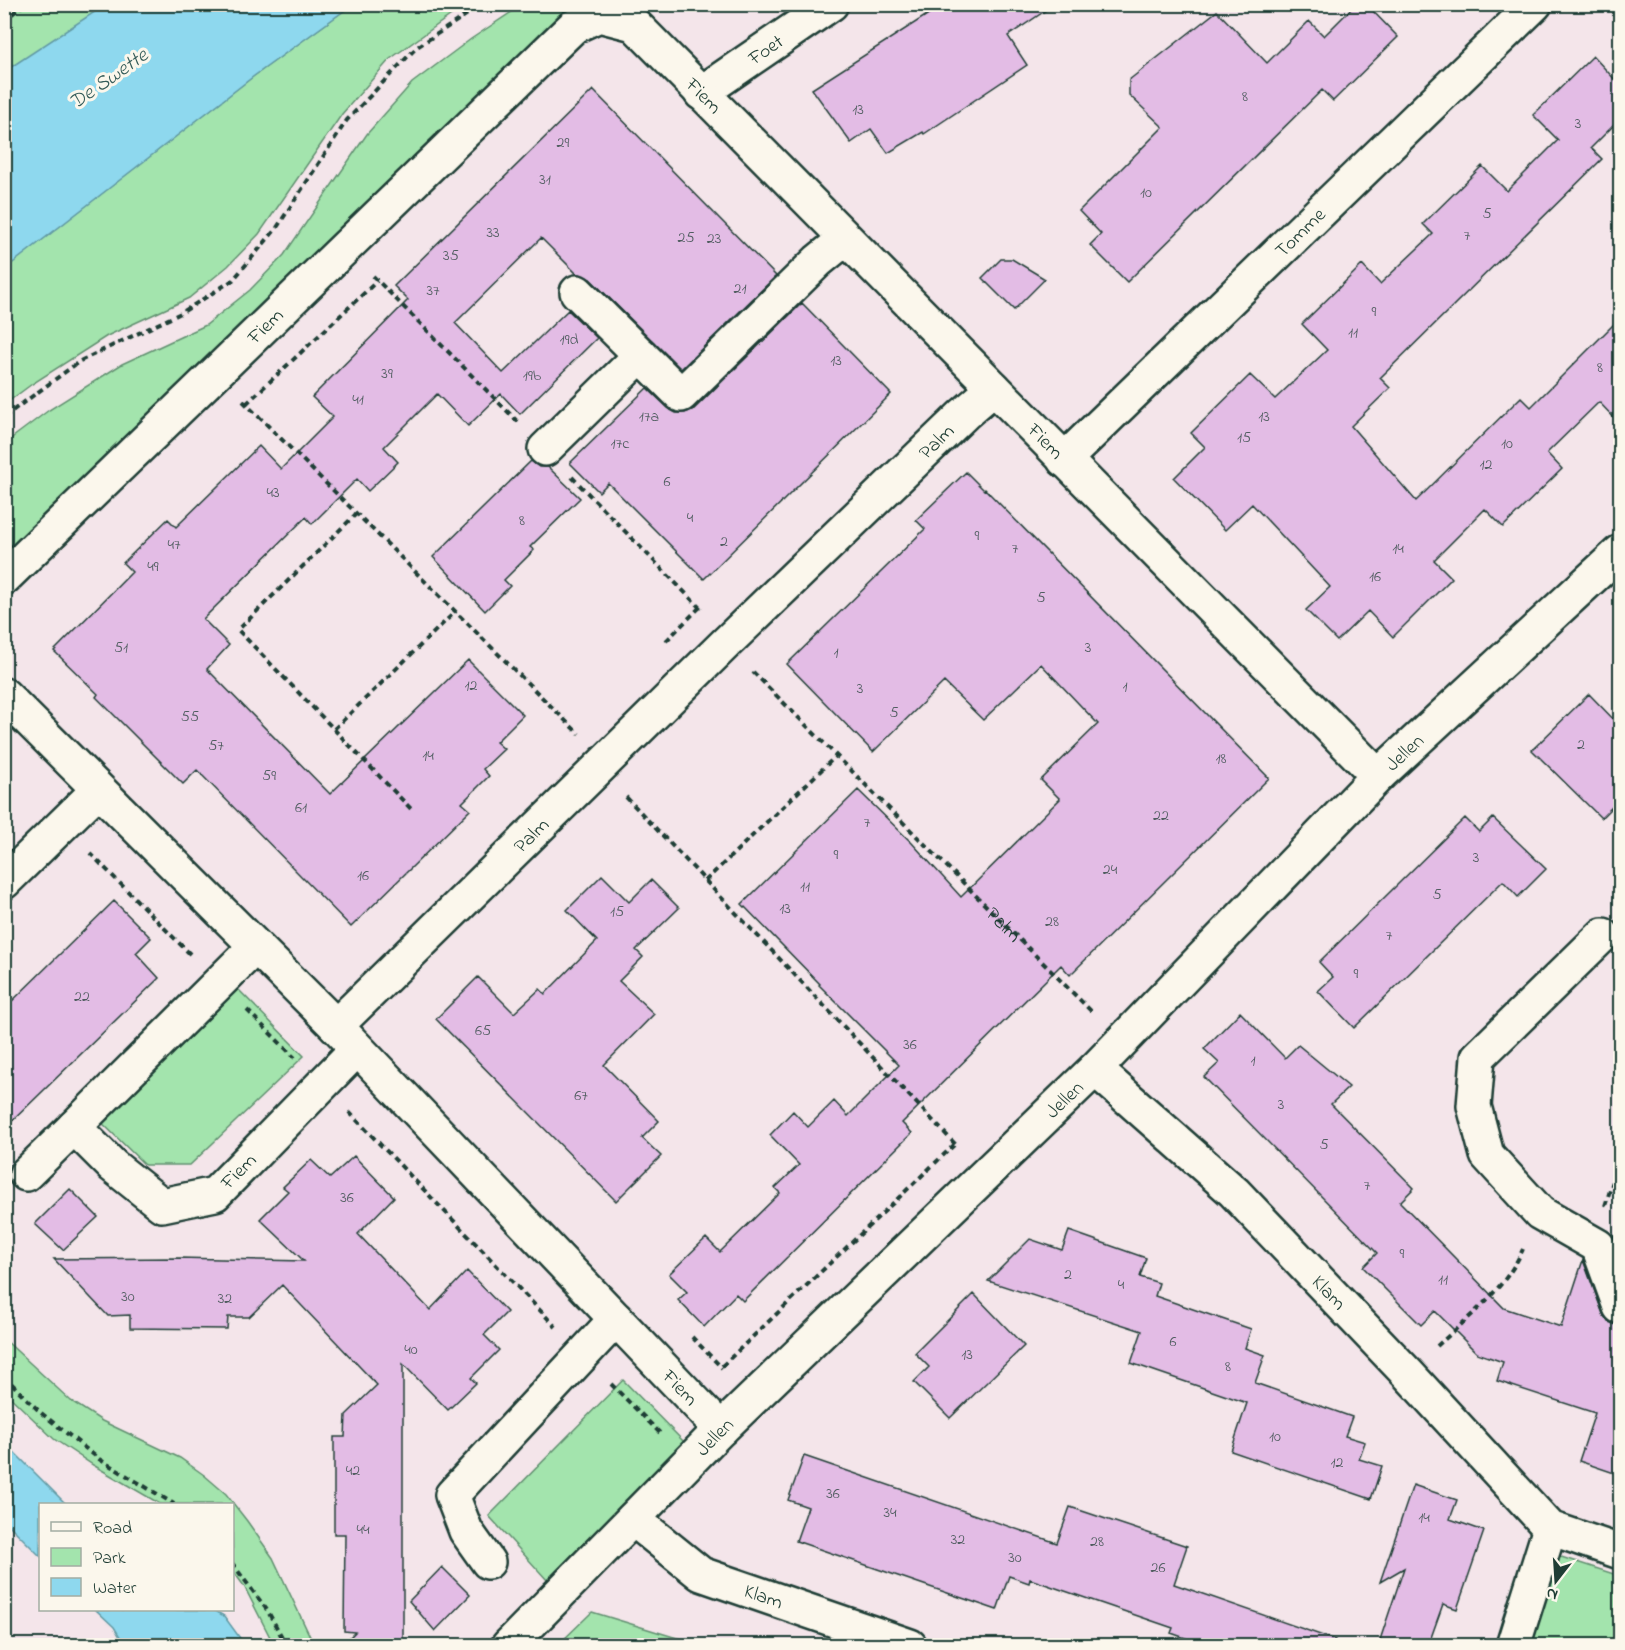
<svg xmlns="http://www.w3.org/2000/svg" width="1625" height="1650" font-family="'Indie Flower',sans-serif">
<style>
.green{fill:#a3e4ad;stroke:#619070;stroke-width:1.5}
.water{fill:#8ed8ee;stroke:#629aa4;stroke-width:1.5}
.building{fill:#e3bce5;stroke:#1f3d34;stroke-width:1.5}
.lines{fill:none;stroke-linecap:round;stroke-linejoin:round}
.minor-casing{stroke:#1f3d34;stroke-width:38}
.path{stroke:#1f3d34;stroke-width:4;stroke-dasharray:6 4.5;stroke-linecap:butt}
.minor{stroke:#fbf7ec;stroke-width:33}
.labels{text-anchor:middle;stroke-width:6;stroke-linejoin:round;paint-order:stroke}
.number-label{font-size:16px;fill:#505d60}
.street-label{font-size:20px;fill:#1f3d34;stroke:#fbf7ec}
.water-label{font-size:21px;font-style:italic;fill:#355c59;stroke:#fbf7ec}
</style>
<rect width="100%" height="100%" fill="#f4e5ea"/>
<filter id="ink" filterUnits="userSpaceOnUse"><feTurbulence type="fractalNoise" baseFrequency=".0167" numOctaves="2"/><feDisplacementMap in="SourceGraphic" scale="12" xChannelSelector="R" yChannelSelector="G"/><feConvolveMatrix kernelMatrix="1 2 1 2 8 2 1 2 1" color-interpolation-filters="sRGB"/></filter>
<g filter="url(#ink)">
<path class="green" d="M5 5H105L5 78Z
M352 5H465L390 59 342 114 259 234 228 266 189 298 107 336 32 384 5 404 4 269 254 76Z
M522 5H576L5 557V443L49 410 122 364 206 325 250 290 284 255 367 134 412 83 471 39Z
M232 983 304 1056 190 1165H145L95 1116Z
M4 1339 71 1401 102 1421 180 1458 204 1475 226 1494 247 1521 273 1558 314 1645H274L244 1586 233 1571 232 1504H160L93 1465 54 1439 5 1392Z
M623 1380 685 1443 547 1580 489 1516Z
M1552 1554 1620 1576V1645L1521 1646Z
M592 1612 700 1645H558Z"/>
<path class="water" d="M105 5H352L254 76 5 269V71Z
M4 1442 66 1504H40V1556L5 1521Z
M96 1610H214L224 1616 245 1645H125L114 1627Z"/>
<path class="building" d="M944 4H1055L1008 36 1027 65 924 134 923 132 888 153 871 129 851 143 812 89Z
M1356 4H1366L1398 37 1333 101 1322 90 1127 282 1090 245 1101 234 1079 211 1163 127 1129 95V80L1217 11 1267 63 1309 21 1324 36Z
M1593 56 1620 85V119L1591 148 1602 159 1380 378 1390 388 1351 426 1416 501 1521 397 1531 407 1620 318V424L1599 402 1547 453 1562 469 1503 527 1485 509 1434 560 1452 578 1393 637 1368 611 1337 641 1306 610 1330 587 1252 504 1225 530 1174 478 1205 447 1191 433 1250 375 1275 399 1327 350 1302 324 1362 265 1380 284 1433 234 1423 224 1482 166 1507 191 1558 140 1533 115Z
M593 90 776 276 681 369 590 279 577 274 541 238 455 323 503 373 568 310 597 338 520 414 501 394 468 426 437 394 384 447 398 462 368 491 357 479 312 524 306 517 203 619 229 645 207 669 330 794 468 660 523 715 496 742 504 749 483 769 489 776 462 803 470 810 351 927 197 770 183 784 96 697 98 694 54 651 132 572 123 563 168 519 176 527 259 446 281 469 333 417 312 397 408 300 394 286Z
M1001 259H1012L1045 279 1014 310 982 278Z
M802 303 891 394 704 579 608 483 599 492 570 463 647 388 668 408 676 413H685L694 409Z
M531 461 539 467H548L580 498 530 547 534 550 504 580 510 586 485 611 433 557Z
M966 472 984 490 985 489 1269 778 1070 975 1061 965 902 1123 912 1133 743 1301 736 1294 704 1327 678 1300 687 1292 669 1274 706 1238 720 1252 780 1193 775 1188 799 1165 770 1135 793 1111 808 1127 834 1101 848 1116 899 1065 819 985 820 984 742 904 858 790 912 843 961 897 1060 799 1041 780 1098 724 1041 664 983 720 944 682 873 752 787 664 925 529 916 520Z
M1589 694 1620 726V799L1601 818 1532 750Z
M1465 818 1479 832 1493 818 1546 869 1518 897 1503 881 1354 1028 1318 991 1333 977 1319 962Z
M602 875 629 902 651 880 679 908 636 950 643 957 619 981 654 1014 604 1065 659 1121 642 1138 661 1156 616 1201 436 1019 478 977 514 1013 540 989 545 994 597 941 567 910Z
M114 901 151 938 136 953 159 978 4 1129V1009Z
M1240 1012 1285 1058 1298 1045 1349 1087 1331 1104 1414 1188 1400 1202 1504 1308 1561 1327 1583 1260 1603 1314 1608 1322 1620 1325V1475L1579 1461 1595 1413 1497 1381 1503 1362 1477 1353 1435 1311 1421 1325 1363 1267 1377 1253 1204 1077 1219 1063 1204 1049Z
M354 1156 394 1197 358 1234 430 1310 467 1271 507 1312 484 1335 499 1350 471 1378 476 1383 448 1410 403 1364V1646H341L355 1632 344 1631 345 1534H334V1437H345L346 1415 377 1385 282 1285 249 1317H228L227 1329 130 1328V1315L108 1316 54 1259 179 1258 304 1261 260 1219 288 1191 283 1187 311 1160 330 1178Z
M70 1189 98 1217 63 1250 35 1224Z
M1069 1231 1146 1258 1140 1277 1159 1283 1155 1296 1251 1329 1245 1348 1265 1355 1255 1383 1352 1417 1345 1436 1365 1442 1359 1459 1382 1466 1371 1499 1231 1451 1247 1403 1131 1363 1142 1331 988 1281 1030 1239 1062 1250Z
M974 1294 1024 1346 950 1418 914 1382 929 1367 915 1353Z
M804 1456 1057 1543 1070 1507 1187 1546 1174 1584 1335 1640V1646H1208L1171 1633 1173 1628 1030 1579 1029 1583 1009 1576 997 1610 796 1541 808 1507 788 1500Z
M1413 1485 1457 1500 1450 1519 1484 1531 1457 1609 1443 1604 1428 1646H1378L1404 1568 1380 1582Z
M442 1567 470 1595 435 1631 409 1601Z"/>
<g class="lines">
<g class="minor-casing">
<g id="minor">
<path id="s2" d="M701 93 831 4"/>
<path d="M577 292 681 395 818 261 845 239"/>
<path d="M545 449 641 355"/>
<path id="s3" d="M1064 460 1535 4"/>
<path id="s4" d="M4 578 573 27 599 15 634 24 1378 776"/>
<path id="s5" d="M4 695 336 1026 721 1429"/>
<path d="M4 882 98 790"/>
<path d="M1603 935 1478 1057 1474 1106 1487 1155 1540 1213 1598 1246 1620 1307"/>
<path id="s6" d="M255 947 74 1127 113 1166 162 1205 215 1194 357 1049"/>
<path id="s7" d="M336 1026 725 644 964 414 994 388"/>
<path id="s8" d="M1095 1069 1234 1192 1408 1374 1550 1528 1620 1552"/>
<path d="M26 1174 74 1127"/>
<path id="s9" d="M633 1519 701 1574 910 1646"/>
<path d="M488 1562 466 1531 452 1495 616 1319"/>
<path id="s10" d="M508 1646 721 1429 1095 1069 1378 776 1620 552"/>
<path d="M1513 1646 1550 1528"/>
</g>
</g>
<g class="path">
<path d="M4 21 24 4"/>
<path d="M373 276 518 422"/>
<path d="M243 401 579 734"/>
<path d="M246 404 377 281"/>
<path d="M4 417 80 361 181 313 233 280 276 229 347 120 417 47 483 4"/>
<path d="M572 477 703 611"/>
<path d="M357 513 238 630 413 811"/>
<path d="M666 641 700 607"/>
<path id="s1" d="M753 672 1093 1013"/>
<path d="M334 729 456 611"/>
<path d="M626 797 957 1146"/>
<path d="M90 853 190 954"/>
<path d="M705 881 837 755"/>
<path d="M247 1010 295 1058"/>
<path d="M349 1112 556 1327"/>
<path d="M1605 1206 1620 1159"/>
<path d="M692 1337 722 1368"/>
<path d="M1437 1346C1468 1318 1506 1288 1523 1249"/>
<path d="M722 1366 954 1145"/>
<path d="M4 1376 40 1412 99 1459 174 1504"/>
<path d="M611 1384 661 1434"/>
<path d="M232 1563 267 1610 287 1646"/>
</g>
<use href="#minor" class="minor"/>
</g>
</g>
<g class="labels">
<g class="number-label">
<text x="1245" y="101">8</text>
<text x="858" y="114">13</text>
<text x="1578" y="128">3</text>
<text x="563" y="147">29</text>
<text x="545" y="184">31</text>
<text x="1146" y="197">10</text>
<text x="1487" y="218">5</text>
<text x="493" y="237">33</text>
<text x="1467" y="240">7</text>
<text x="686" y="242">25</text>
<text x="714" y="243">23</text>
<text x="451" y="260">35</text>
<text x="740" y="293">21</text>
<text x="433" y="295">37</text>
<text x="1374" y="316">9</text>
<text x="1353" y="337">11</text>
<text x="569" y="344">19d</text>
<text x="836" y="365">13</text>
<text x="1600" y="372">8</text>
<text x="387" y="378">39</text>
<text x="532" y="380">19b</text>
<text x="358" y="404">41</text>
<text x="649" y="421">17a</text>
<text x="1264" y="421">13</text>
<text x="1244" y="442">15</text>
<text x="620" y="448">17c</text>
<text x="1507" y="448">10</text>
<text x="1486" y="469">12</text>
<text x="667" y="486">6</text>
<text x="273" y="497">43</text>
<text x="690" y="522">4</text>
<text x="522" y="525">8</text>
<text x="977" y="540">9</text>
<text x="724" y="546">2</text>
<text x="174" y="549">47</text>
<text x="1015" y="553">7</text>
<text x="1398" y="553">14</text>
<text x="153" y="571">49</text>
<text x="1375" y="581">16</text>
<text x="1041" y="602">5</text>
<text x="121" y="652">51</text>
<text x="1088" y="652">3</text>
<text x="836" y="657">1</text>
<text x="471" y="690">12</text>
<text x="1125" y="691">1</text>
<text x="860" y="693">3</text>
<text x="894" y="717">5</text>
<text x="190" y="721">55</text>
<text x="1581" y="749">2</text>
<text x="216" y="750">57</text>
<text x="428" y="760">14</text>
<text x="1221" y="763">18</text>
<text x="269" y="780">59</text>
<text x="301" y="812">61</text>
<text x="1161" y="820">22</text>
<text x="867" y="827">7</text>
<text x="836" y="859">9</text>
<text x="1476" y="862">3</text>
<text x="1110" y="874">24</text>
<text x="363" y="880">16</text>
<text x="805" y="891">11</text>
<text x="1437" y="899">5</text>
<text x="785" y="913">13</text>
<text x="617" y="916">15</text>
<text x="1052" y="926">28</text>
<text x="1389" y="940">7</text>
<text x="1356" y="978">9</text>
<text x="82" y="1001">22</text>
<text x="483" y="1035">65</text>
<text x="910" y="1049">36</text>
<text x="1253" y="1065">1</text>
<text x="581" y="1100">67</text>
<text x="1281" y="1109">3</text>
<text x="1324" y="1149">5</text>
<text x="1367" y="1190">7</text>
<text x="347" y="1202">36</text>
<text x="1402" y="1258">9</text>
<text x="1068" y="1279">2</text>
<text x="1443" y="1284">11</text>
<text x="1121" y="1289">4</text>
<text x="128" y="1301">30</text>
<text x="225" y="1303">32</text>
<text x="1173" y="1346">6</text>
<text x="411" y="1354">40</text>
<text x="967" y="1359">13</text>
<text x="1228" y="1371">8</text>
<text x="1275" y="1441">10</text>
<text x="1337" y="1467">12</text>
<text x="353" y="1475">42</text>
<text x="833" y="1498">36</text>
<text x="890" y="1517">34</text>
<text x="1424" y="1522">14</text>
<text x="363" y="1534">44</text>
<text x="958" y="1544">32</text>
<text x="1097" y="1546">28</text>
<text x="1015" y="1562">30</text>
<text x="1158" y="1572">26</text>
</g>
<g class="street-label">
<text dy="7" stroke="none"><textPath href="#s2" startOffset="78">Foet</textPath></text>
<text dy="7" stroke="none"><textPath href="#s4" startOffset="957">Fiem</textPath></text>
<text dy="7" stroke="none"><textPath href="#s3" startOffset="328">Tomme</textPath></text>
<text dy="7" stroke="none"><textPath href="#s4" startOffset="363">Fiem</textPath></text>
<text dy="7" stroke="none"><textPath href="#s7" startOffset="838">Palm</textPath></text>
<text dy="7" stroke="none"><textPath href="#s4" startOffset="1443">Fiem</textPath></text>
<text dy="7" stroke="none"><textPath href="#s10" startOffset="1266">Jellen</textPath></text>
<text dy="7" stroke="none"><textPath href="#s7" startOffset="273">Palm</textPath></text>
<text dy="7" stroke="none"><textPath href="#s1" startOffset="356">Palm</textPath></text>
<text dy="7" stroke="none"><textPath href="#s10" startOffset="780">Jellen</textPath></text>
<text dy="7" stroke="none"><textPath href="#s6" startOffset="460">Fiem</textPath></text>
<text dy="7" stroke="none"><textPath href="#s8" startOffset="324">Klam</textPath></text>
<text dy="7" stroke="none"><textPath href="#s5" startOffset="968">Fiem</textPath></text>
<text dy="7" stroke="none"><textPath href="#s10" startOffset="294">Jellen</textPath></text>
<text dy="7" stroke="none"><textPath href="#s9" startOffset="154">Klam</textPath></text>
</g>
<g class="water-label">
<text transform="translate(108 78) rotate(-35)" y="7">De Swette</text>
</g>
</g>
<rect width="1625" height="1650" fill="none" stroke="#fbf7ec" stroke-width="24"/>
<rect x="12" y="12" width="1601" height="1626" fill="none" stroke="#1f3d34" stroke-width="2" filter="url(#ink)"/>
<rect x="39" y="1503" width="195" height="108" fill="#fbf7ec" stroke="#a3ada2" stroke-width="1.5"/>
<rect x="51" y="1522" width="30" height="9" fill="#fbf7ec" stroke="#a3ada2" stroke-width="1.5"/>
<text x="93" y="1533" font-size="18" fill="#1f3d34">Road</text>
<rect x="51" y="1548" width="30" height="18" fill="#a3e4ad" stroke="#a3ada2" stroke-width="1.5"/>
<text x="93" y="1563" font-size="18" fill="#1f3d34">Park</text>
<rect x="51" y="1578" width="30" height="18" fill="#8ed8ee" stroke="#a3ada2" stroke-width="1.5"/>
<text x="93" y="1593" font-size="18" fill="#1f3d34">Water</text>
<g transform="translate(1556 1581) rotate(197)" stroke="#fbf7ec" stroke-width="4.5" paint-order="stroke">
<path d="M0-4.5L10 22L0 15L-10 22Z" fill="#1f3d34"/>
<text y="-9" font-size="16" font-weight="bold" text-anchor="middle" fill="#1f3d34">N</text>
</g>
</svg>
